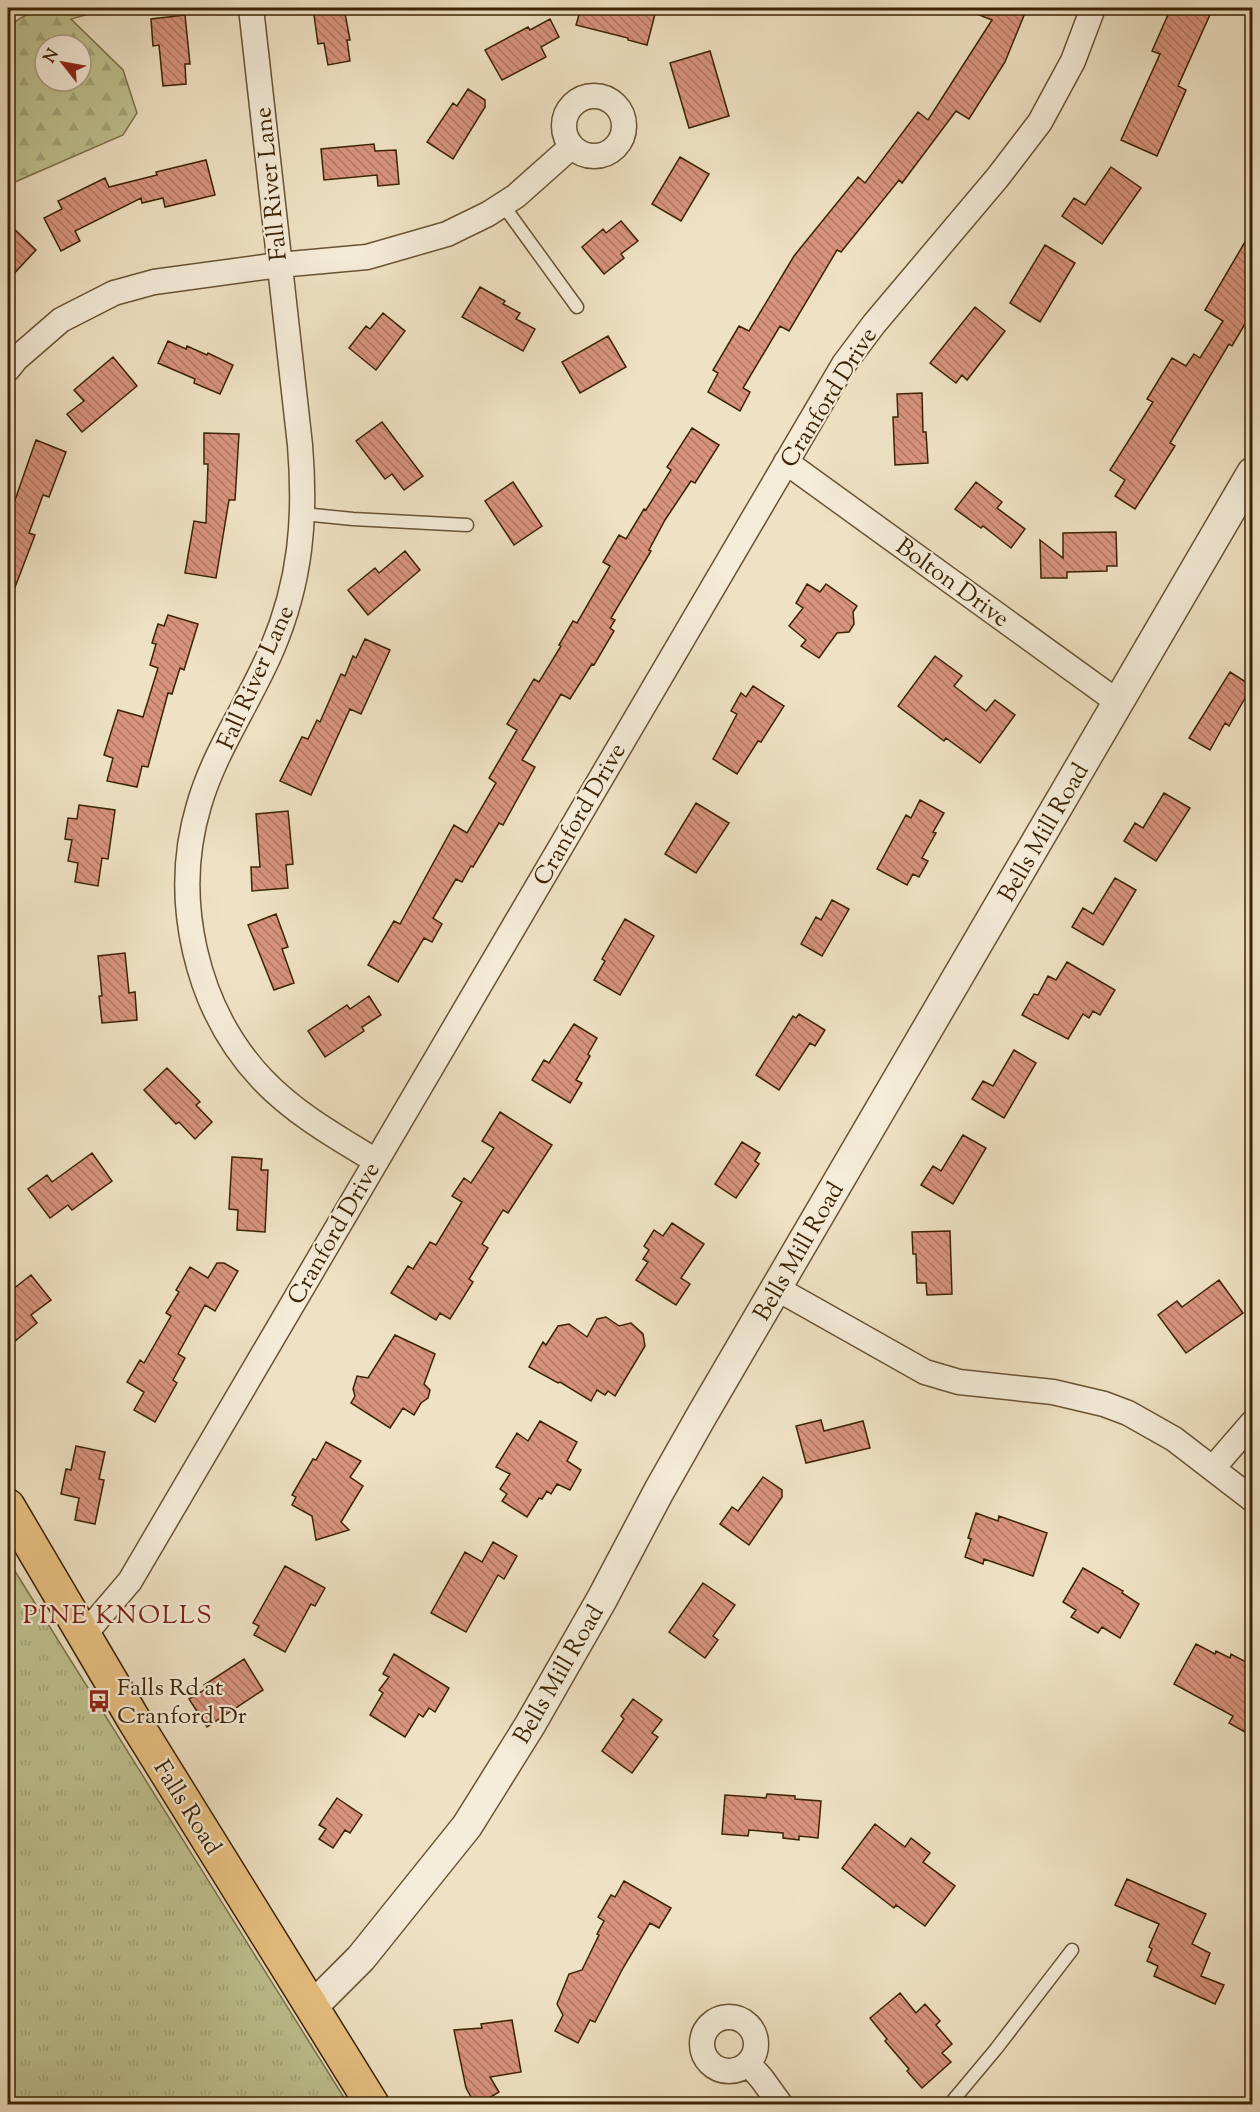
<svg xmlns="http://www.w3.org/2000/svg" width="1260" height="2112" font-family="'Sorts Mill Goudy',serif">
<style>
.grass{fill:url(#grass-tufts);stroke:#7e724a;stroke-width:1.5}
.forest{fill:url(#forest-firs);stroke:#7e724a;stroke-width:1.5;fill-rule:evenodd}
.building{fill:url(#building-back-hatch);stroke:#3c2303;stroke-width:1.5}
.lines{fill:none;stroke-linecap:round;stroke-linejoin:round}
.service-casing{stroke:#695333;stroke-width:15}
.minor-casing{stroke:#695333;stroke-width:27}
.tertiary-casing{stroke:#695333;stroke-width:33}
.primary-casing{stroke:#3c2303;stroke-width:36}
.service{stroke:#f5ecd9;stroke-width:12}
.minor{stroke:#f5ecd9;stroke-width:24}
.tertiary{stroke:#f5ecd9;stroke-width:30}
.primary{stroke:#e8c182;stroke-width:33}
.labels{text-anchor:middle;stroke-width:4.5;stroke-linejoin:round;paint-order:stroke}
.street-label{font-size:24px;fill:#3c2303;stroke:#f5ecd9}
.poi-label{font-size:24px;fill:#3c2303;stroke:#f5ecd9;text-anchor:start}
.neighbourhood-label{font-size:26px;letter-spacing:1.5px;fill:#7a1f14;stroke:#f5ecd9}
</style>
<defs>
<pattern id="grass-tufts" width="24" height="20" patternUnits="userSpaceOnUse" patternTransform="scale(1.5)"><rect width="24" height="20" fill="#bfc290"/><path d="M3 7l-1-3M5 7V3M7 7l1-3M15 17l-1-3M17 17v-4M19 17l1-3" fill="none" stroke="#a5a67b"/></pattern>
<pattern id="forest-firs" width="22" height="20" patternUnits="userSpaceOnUse" patternTransform="scale(1.5)"><rect width="22" height="20" fill="#bfc290"/><path d="M5 1l3.5 6h-7zM16 11l3.5 6h-7z" fill="#a5a67b"/></pattern>
<pattern id="building-back-hatch" width="6" height="6" patternUnits="userSpaceOnUse" patternTransform="scale(1.5)"><rect width="6" height="6" fill="#d8937e"/><path d="M-1 5l2 2M0 0l6 6M5-1l2 2" fill="none" stroke="#b07865"/></pattern>
</defs>
<rect width="100%" height="100%" fill="#efe2c4"/>
<filter id="stains"><feTurbulence type="fractalNoise" baseFrequency=".00333" numOctaves="4"/><feColorMatrix values="0 0 0 0 .2 0 0 0 0 .09 0 0 0 0 .02 0 0 0 .5 -.17"/></filter>
<radialGradient id="worn" r=".72"><stop offset=".6" stop-color="#630" stop-opacity="0"/><stop offset="1" stop-color="#630" stop-opacity=".3"/></radialGradient>
<path class="grass" d="M8 1560 348 2104H8Z"/>
<path class="forest" d="M37 8H110L71 19 123 70 137 113 123 135 8 185V26ZM45 45H81V81H45Z"/>
<path class="building" d="M313 8H344L350 40H347L350 61 328 65 324 43 318 44Z
M581 8H629L655 14 647 45 628 40V38L576 25Z
M962 8H1027L1005 62 969 119 956 111 902 183 899 180 841 252 837 250 789 331 780 326 743 388 750 392 740 411 708 392 718 373 713 370 739 326 749 331 794 256 858 177 865 183 918 112 928 120 992 20Z
M1171 8H1213L1178 86 1186 90 1157 156 1121 140 1160 54 1152 51Z
M185 15 190 64H185L186 84 163 86 159 45 153 46 151 19Z
M550 19 559 37 541 47 546 57 502 80 485 50 528 27 530 30Z
M710 51 729 116 689 128 670 63Z
M468 89 485 100V107L453 159 427 142 453 103 457 106Z
M374 144 375 151 396 150 399 184 378 186 377 175 324 180 321 149Z
M680 157 709 174 681 221 652 204Z
M206 160 215 195 165 207 163 198 142 203 141 198 75 231 80 241 61 251 44 218 62 209 58 201 105 178 109 187 157 175 156 172Z
M1111 167 1141 188 1102 244 1062 216 1074 198 1085 205Z
M621 221 638 241 621 254 624 258 604 274 582 247 603 229 606 233Z
M8 223 36 250 8 280Z
M1252 230V312L1232 346 1229 344 1170 443 1175 446 1135 509 1115 496 1125 480 1110 470 1153 402 1147 399 1172 358 1186 366 1194 354 1200 358 1223 321 1205 310Z
M1045 245 1075 263 1040 322 1010 303Z
M480 287 505 301 503 304 520 313 516 319 535 329 523 351 462 317Z
M975 307 1005 331 967 380 962 375 956 383 930 363Z
M383 313 405 331 376 370 349 348 366 326 370 329Z
M608 336 626 367 580 393 562 362Z
M168 341 186 349 187 346 207 355 208 353 233 365 220 394 194 383 195 379 158 363Z
M113 357 137 386 82 432 67 414 84 401 74 390Z
M922 393 923 432H926L928 463 895 465 893 417H898L897 394Z
M382 422 423 476 404 490 392 474 385 479 356 441Z
M692 428 719 445 695 483 691 481 665 520 649 550 651 551 611 618 615 620 610 628 614 631 594 665 592 664 570 699 561 694 522 760 535 767 503 825 499 823 473 867 471 866 462 882 456 879 433 918 442 924 432 942 424 938 398 982 368 965 394 921 400 924 454 825 467 833 496 783 489 778 517 730 507 724 534 679 539 682 561 646 559 645 573 621 577 623 610 566 603 562 619 535 626 539 644 509 646 510 671 470 667 467Z
M204 433 239 434 235 500H229L216 578 185 573 194 521 206 523 208 464H204Z
M36 440 66 452 49 497 43 495 29 533 35 535 9 603 8 602V520Z
M513 482 542 526 514 545 485 501Z
M976 482 1002 502 997 508 1025 529 1011 548 983 526 981 528 955 509Z
M1116 532 1117 566H1107V571L1067 572V578H1041L1040 540 1063 558V533Z
M405 551 420 570 368 615 348 590 375 568 379 573Z
M807 584 820 592 826 584 857 606 853 612 854 624 849 632 837 633 819 658 801 646 806 640 789 626 803 608 796 603Z
M168 615 198 624 184 670 180 668 172 694 168 693 148 767 142 766 137 787 107 781 113 758 104 755 118 710 143 717 158 668 150 665 156 644 152 643 158 624 164 626Z
M365 639 390 650 361 714 350 709 311 795 280 781 302 737 308 739 317 720 320 722 341 674 345 676 353 656 356 658Z
M935 656 962 676 954 686 986 711 995 700 1015 715 980 763 946 738 944 741 898 706Z
M1230 672 1252 686 1229 726 1225 723 1210 750 1189 738Z
M753 686 784 706 761 742 758 741 737 774 713 759 737 714 731 711 741 693 746 697Z
M1164 793 1190 808 1156 861 1124 841 1135 823 1143 828Z
M920 800 944 813 933 832 936 833 922 858 928 861 919 877 913 874 907 885 877 869 906 815 911 818Z
M696 803 729 823 696 873 665 854Z
M79 805 115 810 108 859 102 858 98 886 75 882 78 863 68 861 72 840 65 839 68 818 77 819Z
M288 811 293 864 286 865 288 888 252 891 251 867H260L256 814Z
M1115 878 1136 890 1103 945 1072 927 1083 908 1093 914Z
M832 900 849 909 822 956 801 944 816 917 821 920Z
M276 914 288 947 282 949 294 983 274 990 248 925Z
M625 919 654 936 620 995 594 980 605 961 602 959Z
M125 953 129 993 135 992 137 1020 102 1023 99 996H102L98 956Z
M1067 962 1115 990 1100 1015 1093 1011 1089 1018 1083 1014 1068 1039 1022 1015 1034 994 1038 995 1048 976 1056 980Z
M369 996 381 1015 362 1027 364 1031 325 1057 308 1031 347 1005 350 1009Z
M799 1014 825 1030 815 1046 810 1043 779 1090 756 1075 793 1016 796 1018Z
M574 1024 597 1038 588 1054 590 1056 576 1080 582 1083 570 1103 532 1080 544 1060 549 1063Z
M1014 1050 1036 1063 1004 1118 972 1099 983 1081 993 1086Z
M167 1068 200 1102 196 1105 212 1122 195 1139 179 1122 176 1124 144 1090Z
M500 1112 552 1145 508 1213 503 1210 482 1244 488 1248 469 1279 473 1282 450 1319 440 1313 436 1320 391 1293 408 1266 413 1269 430 1242 436 1245 462 1202 452 1196 464 1178 471 1183 494 1148 482 1141Z
M963 1135 986 1148 953 1204 921 1185 933 1166 941 1171Z
M742 1142 760 1153 755 1161 759 1164 736 1198 715 1184Z
M92 1153 112 1181 72 1210 68 1205 50 1218 28 1189 47 1175 52 1182Z
M232 1157 262 1159 261 1170H268L265 1232 237 1230 238 1210 229 1209Z
M672 1223 704 1244 681 1278 690 1284 676 1305 636 1280 648 1262 643 1259 649 1250 644 1246 654 1230 663 1236Z
M950 1231 952 1294 927 1295 926 1283H917L916 1254H913L912 1232Z
M217 1263H224L238 1271 215 1311 205 1305 178 1354 185 1358 173 1380 177 1383 155 1422 134 1410 144 1392 127 1382 140 1360 144 1363 171 1316 166 1313 179 1292 176 1290 190 1267 208 1278Z
M31 1275 51 1300 31 1315 37 1323 8 1347V1293Z
M1219 1280 1243 1313 1186 1353 1158 1315 1177 1301 1182 1307Z
M606 1317 619 1326 631 1323 643 1334 645 1346 615 1396 608 1391 605 1395 597 1390 591 1401 560 1382 558 1383 529 1367 543 1342 546 1345 558 1326 569 1324 587 1337 597 1319Z
M395 1335 435 1354 424 1384 430 1390 428 1398 421 1403 414 1415 403 1408 390 1428 351 1403 355 1396 353 1389 357 1376 368 1378Z
M821 1420 824 1431 863 1421 870 1448 806 1463 796 1426Z
M540 1421 577 1442 567 1461 581 1470 570 1490 557 1484 551 1494 547 1491 542 1499 539 1498 527 1517 502 1501 507 1494 500 1489 510 1474 496 1467 517 1433 528 1441Z
M326 1442 361 1461 350 1477 363 1486 341 1522 349 1530 316 1540 312 1516 292 1505 296 1497 292 1495 313 1459 316 1460Z
M76 1446 105 1452 99 1479 104 1480 95 1524 75 1520 79 1498 61 1494 66 1469 71 1470Z
M763 1477 782 1490V1497L749 1545 720 1524 732 1507 738 1511Z
M976 1513 998 1521 999 1516 1047 1533 1033 1576 984 1559 983 1564 965 1557 971 1539 968 1538Z
M493 1542 517 1556 504 1579 498 1575 466 1632 431 1613 465 1552 482 1562Z
M285 1566 325 1588 315 1606 311 1604 285 1652 254 1635 259 1626 253 1623Z
M1083 1568 1123 1591 1122 1593 1139 1604 1120 1638 1102 1627 1098 1633 1071 1617 1076 1610 1063 1602Z
M703 1583 735 1605 713 1636 718 1640 705 1658 669 1632Z
M1196 1644 1215 1654 1216 1651 1230 1658 1231 1654 1248 1663 1245 1668 1252 1672V1736L1229 1723 1233 1716 1174 1684Z
M394 1654 449 1688 435 1712 429 1708 423 1717 419 1714 405 1737 370 1715 383 1693 379 1690 389 1677 383 1674Z
M244 1659 263 1690 207 1727 189 1699 206 1689 204 1685Z
M633 1699 662 1720 652 1733 658 1737 632 1773 602 1751 624 1719 621 1716Z
M767 1794 795 1796V1799L821 1801 818 1838 799 1836V1840L783 1838V1833L749 1830 748 1836 722 1834 725 1795 766 1798Z
M337 1798 362 1815 350 1833 345 1830 333 1848 319 1839 326 1829 319 1825Z
M875 1824 905 1847 911 1838 930 1853 923 1862 955 1886 925 1926 896 1905 894 1908 842 1868Z
M1127 1879 1206 1914 1192 1944 1210 1953 1201 1976 1224 1985 1215 2004 1154 1976 1158 1966 1147 1961 1152 1949 1149 1947 1159 1924 1115 1905Z
M624 1881 671 1908 659 1928 650 1923 623 1968 595 2022 590 2020 578 2043 555 2031 563 2015 557 2004 569 1974 582 1970 599 1935 597 1934 604 1921 598 1917 611 1895 615 1897Z
M900 1993 916 2013 925 2004 940 2021 936 2025 952 2044 942 2053 951 2062 922 2088 907 2071 909 2069 885 2041 887 2039 870 2018Z
M512 2020 521 2072 490 2077 499 2092 479 2104H475L466 2088 454 2030 482 2028 481 2024Z"/>
<g class="lines">
<g class="service-casing">
<path id="service" d="M503 205 577 307
M303 514 353 519 467 525
M950 2104 996 2049 1072 1950"/>
</g>
<g class="minor-casing">
<path id="minor" d="M251 8 300 445C306 518 301 581 272 649 250 701 215 750 199 805 171 898 195 1008 262 1079 294 1113 336 1137 376 1161
M564 126a30 30 0 1 1 60 0a30 30 0 1 1-60 0Z
M8 369 16 359 61 320 114 293 154 282 279 265 367 257 447 234 488 214 516 196 571 147
M786 462 1119 703
M776 1288 925 1372 959 1382 1053 1392 1104 1404 1128 1413 1174 1439 1252 1499
M1213 1468 1252 1423
M84 1635 130 1581 844 364 874 324 998 177 1040 122 1073 61 1093 8
M702 2044a27 27 0 1 1 54 0a27 27 0 1 1-54 0Z
M748 2063 762 2079 780 2104"/>
</g>
<g class="tertiary-casing">
<path id="tertiary" d="M312 2007 361 1958 467 1826 530 1725 602 1599 659 1491 702 1415 1252 473"/>
</g>
<g class="primary-casing">
<path id="primary" d="M8 1506 134 1720 372 2104"/>
</g>
<use href="#service" class="service"/>
<use href="#minor" class="minor"/>
<use href="#tertiary" class="tertiary"/>
<use href="#primary" class="primary"/>
</g>
<defs>
<g id="bus-bare" transform="scale(1.8)"><path d="M-5-6H5V4H4V6H2V4H-2V6H-4V4H-5ZM-3.5-4V0h7V-4ZM-3.5 1.2v1.5H-2V1.2ZM2 1.2v1.5H3.5V1.2Z" fill="#8f2418" stroke="#f5ecd9" stroke-width="2.5" paint-order="stroke"/></g>
</defs>
<g fill-rule="evenodd">
<use href="#bus-bare" x="99" y="1701"/>
</g>
<g class="labels">
<g class="street-label">
<text transform="translate(270 184) rotate(-96)" y="8">Fall River Lane</text>
<text transform="translate(828 397) rotate(-58)" y="8">Cranford Drive</text>
<text transform="translate(953 582) rotate(36)" y="8">Bolton Drive</text>
<text transform="translate(255 677) rotate(-66)" y="8">Fall River Lane</text>
<text transform="translate(579 814) rotate(-60)" y="8">Cranford Drive</text>
<text transform="translate(1043 832) rotate(-60)" y="8">Bells Mill Road</text>
<text transform="translate(333 1233) rotate(-60)" y="8">Cranford Drive</text>
<text transform="translate(798 1251) rotate(-60)" y="8">Bells Mill Road</text>
<text transform="translate(558 1674) rotate(-60)" y="8">Bells Mill Road</text>
<text transform="translate(188 1807) rotate(58)" y="8">Falls Road</text>
</g>
<g class="poi-label">
<text x="117" y="1695">Falls Rd at<tspan x="117" dy="28">Cranford Dr</tspan></text>
</g>
<g class="neighbourhood-label">
<text x="118" y="1623">PINE KNOLLS</text>
</g>
</g>
<rect width="1260" height="2112" fill="none" stroke="#efe2c4" stroke-width="30"/>
<rect x="9" y="9" width="1242" height="2094" fill="none" stroke="#3c2303" stroke-width="3"/>
<rect x="15" y="15" width="1230" height="2082" fill="none" stroke="#3c2303" stroke-width="1.5"/>
<g transform="translate(63 63) rotate(301)"><circle r="28" fill="#f5ecd9" stroke="#ab9c83" stroke-width="1.5"/>
<path d="M0-4.5L10 22L0 15L-10 22Z" fill="#8f2418"/>
<text y="-9" font-size="16" font-weight="bold" text-anchor="middle" fill="#3c2303">N</text>
</g>
<rect width="100%" height="100%" filter="url(#stains)"/>
<rect width="100%" height="100%" fill="url(#worn)"/>
</svg>
